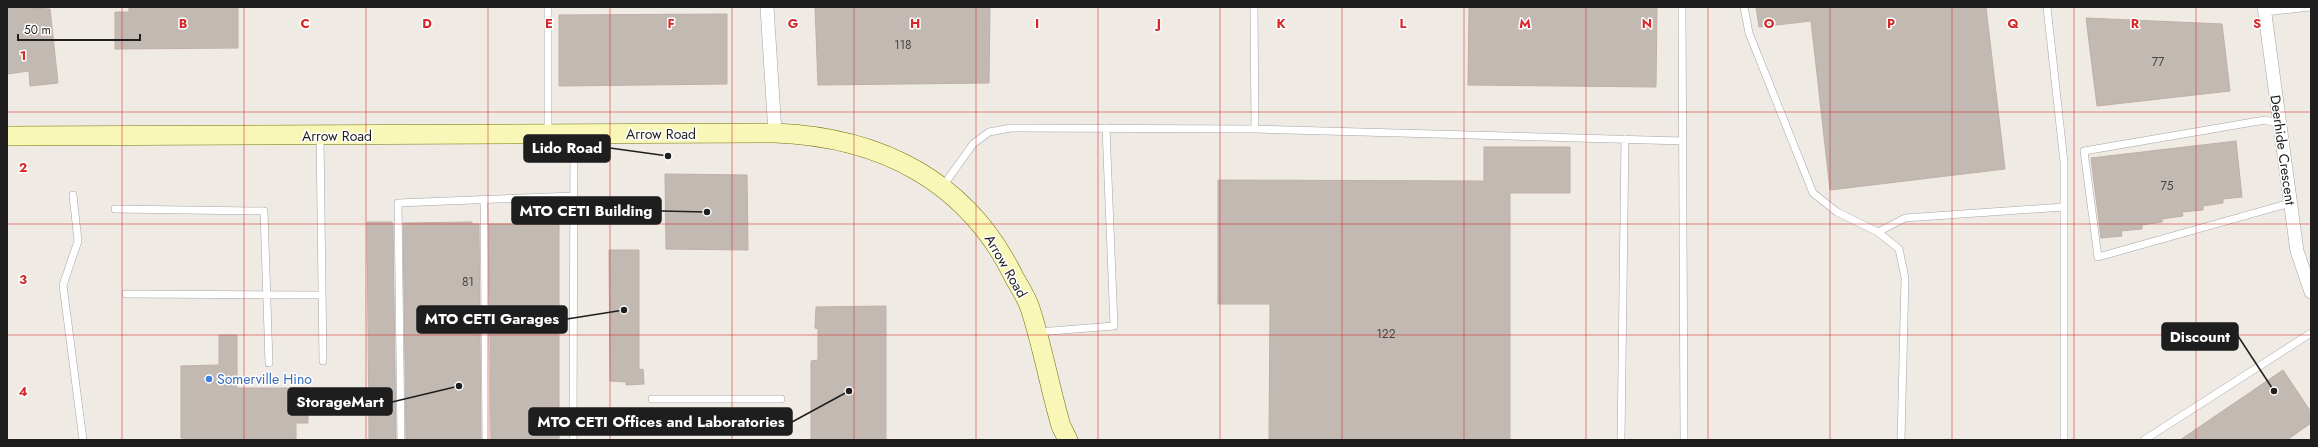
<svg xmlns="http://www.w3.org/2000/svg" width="2318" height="447" font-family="Jost,sans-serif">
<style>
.building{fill:#c3b9b3;stroke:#c0b0a6}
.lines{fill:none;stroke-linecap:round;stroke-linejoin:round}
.lane-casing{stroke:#a5a5a5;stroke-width:8}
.street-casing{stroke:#a5a5a5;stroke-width:14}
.secondary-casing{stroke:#707406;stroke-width:20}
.lane{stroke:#fff;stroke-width:7}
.street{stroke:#fff;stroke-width:13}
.secondary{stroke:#f9f7b7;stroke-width:19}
.grid{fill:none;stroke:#d62828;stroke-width:1;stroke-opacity:0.55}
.shop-dot{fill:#3f7fe0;stroke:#fff;stroke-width:1.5}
.labels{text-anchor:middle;stroke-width:3;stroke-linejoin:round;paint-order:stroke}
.number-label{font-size:12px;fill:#474543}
.street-label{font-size:14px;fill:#1e1e1e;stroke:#fff}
.shop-label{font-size:14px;fill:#366cbe;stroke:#fff;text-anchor:start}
.grid-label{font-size:13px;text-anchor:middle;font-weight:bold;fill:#d62828;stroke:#fff;stroke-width:3;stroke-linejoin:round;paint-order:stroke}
.leader{fill:none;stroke:#1e1e1e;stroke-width:1.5}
.callout-dot{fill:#1e1e1e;stroke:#fff;stroke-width:1.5}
.callout{fill:#1e1e1e;stroke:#1e1e1e;stroke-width:1.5}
.callout-label{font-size:15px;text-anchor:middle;font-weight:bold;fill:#fff}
</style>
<rect width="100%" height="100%" fill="#efeae4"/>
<path class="building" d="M7 7 50 9 58 83 30 86 29 71 7 74Z
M129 7H238V48L115 49V12H129Z
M815 7H990L989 83 818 85Z
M1469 7H1657L1656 87 1468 85Z
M1756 7H1986L2005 169 1830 190 1811 21 1759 27Z
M727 14V84L559 86V15Z
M2086 18 2222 24 2230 91 2097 106Z
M2236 141 2242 197 2223 199V203L2203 206V210L2182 212 2183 216 2162 219V222L2142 225V229L2121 231 2122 236 2101 238 2091 158Z
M1484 147H1570V193H1510V440H1269L1270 304H1218V180L1484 181Z
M665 174 747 175 748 250 666 249Z
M367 222H392L393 224 396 440H369Z
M472 222V224H479L481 440H406L403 223Z
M489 224H559V440H491Z
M609 250H639V370L643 369 644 384 626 385V382L610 381Z
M886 306V440H811V361L818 360V329L815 328 816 307Z
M219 335H237V388H308V423H296V440H185V438H181V366L219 365Z
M2283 370 2311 412V423L2287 440H2180Z"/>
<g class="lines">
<g class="lane-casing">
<path id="lane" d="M1254 7 1255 129
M1682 7 1684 440
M1744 7 1749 33 1813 193 1837 212 1878 232 1899 249 1905 278 1901 440
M2047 7 2064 162V440
M2265 12 2310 7
M2280 124 2265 120 2084 151 2098 257 2290 203
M548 134V7
M320 136 323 361
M943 186 973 144 989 132 1011 128 1255 129 1683 141
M73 195 78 241 63 285 83 440
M484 199 486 440
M115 209 264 211 269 363
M1878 232 1905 218 2064 207
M126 294 322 295
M1038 332 1114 326 1106 128
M652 399H781
M401 440 398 203 574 196
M573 440 574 135
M1621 440 1625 139
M2144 440 2311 333"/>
</g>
<g class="street-casing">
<path id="street" d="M767 7 775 133
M2264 7 2297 251 2311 292"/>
</g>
<g class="secondary-casing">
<path id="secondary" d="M7 136 775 133C881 137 968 181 1015 279 1021 289 1028 300 1031 311 1043 349 1050 388 1061 426L1068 440"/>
</g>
<use href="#lane" class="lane"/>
<use href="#street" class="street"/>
<use href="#secondary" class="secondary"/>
</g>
<path class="grid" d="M122 7V440M244 7V440M366 7V440M488 7V440M610 7V440M732 7V440M854 7V440M976 7V440M1098 7V440M1220 7V440M1342 7V440M1464 7V440M1586 7V440M1708 7V440M1830 7V440M1952 7V440M2074 7V440M2196 7V440M7 112H2311M7 224H2311M7 335H2311"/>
<circle class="shop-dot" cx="209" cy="379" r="4"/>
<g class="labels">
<g class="number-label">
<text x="903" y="49">118</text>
<text x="2158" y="66">77</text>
<text x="2167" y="190">75</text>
<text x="468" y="286">81</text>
<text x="1386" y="338">122</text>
</g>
<g class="street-label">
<text x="661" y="139">Arrow Road</text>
<text x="337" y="141">Arrow Road</text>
<text transform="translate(2283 150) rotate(82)" y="5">Deerhide Crescent</text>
<text transform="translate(1006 266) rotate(60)" y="5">Arrow Road</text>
</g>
<g class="shop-label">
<text x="217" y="384">Somerville Hino</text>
</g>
</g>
<g class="grid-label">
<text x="183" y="28">B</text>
<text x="305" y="28">C</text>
<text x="427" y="28">D</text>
<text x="549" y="28">E</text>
<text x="671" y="28">F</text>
<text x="793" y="28">G</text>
<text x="915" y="28">H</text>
<text x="1037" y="28">I</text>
<text x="1159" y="28">J</text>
<text x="1281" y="28">K</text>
<text x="1403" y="28">L</text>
<text x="1525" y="28">M</text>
<text x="1647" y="28">N</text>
<text x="1769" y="28">O</text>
<text x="1891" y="28">P</text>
<text x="2013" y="28">Q</text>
<text x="2135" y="28">R</text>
<text x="2257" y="28">S</text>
<text x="23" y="60">1</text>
<text x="23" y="172">2</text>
<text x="23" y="284">3</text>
<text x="23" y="396">4</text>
</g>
<path class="leader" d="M668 156L610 148M707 212L661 211M624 310L567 319M2274 391L2238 336M459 386L392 402M849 391L792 422"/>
<g class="callout-dot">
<circle cx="668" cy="156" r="4"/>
<circle cx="707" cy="212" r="4"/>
<circle cx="624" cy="310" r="4"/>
<circle cx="2274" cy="391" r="4"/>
<circle cx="459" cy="386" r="4"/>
<circle cx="849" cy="391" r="4"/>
</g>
<g class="callout">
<rect x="524" y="135" width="86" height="27" rx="4"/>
<rect x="512" y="197" width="149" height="27" rx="4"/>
<rect x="417" y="306" width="150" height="27" rx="4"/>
<rect x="2162" y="323" width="76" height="27" rx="4"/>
<rect x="288" y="388" width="104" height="27" rx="4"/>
<rect x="529" y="408" width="263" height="27" rx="4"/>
</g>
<g class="callout-label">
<text x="567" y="153">Lido Road</text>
<text x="586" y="216">MTO CETI Building</text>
<text x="492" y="324">MTO CETI Garages</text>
<text x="2200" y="342">Discount</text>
<text x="340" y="407">StorageMart</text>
<text x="661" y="427">MTO CETI Offices and Laboratories</text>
</g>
<rect width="2318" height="447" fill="none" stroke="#1e1e1e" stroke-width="16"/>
<path d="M18 34v6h122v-6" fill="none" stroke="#1e1e1e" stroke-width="2"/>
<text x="24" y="34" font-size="12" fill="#1e1e1e" stroke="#ffffff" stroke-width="3" paint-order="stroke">50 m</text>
</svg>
